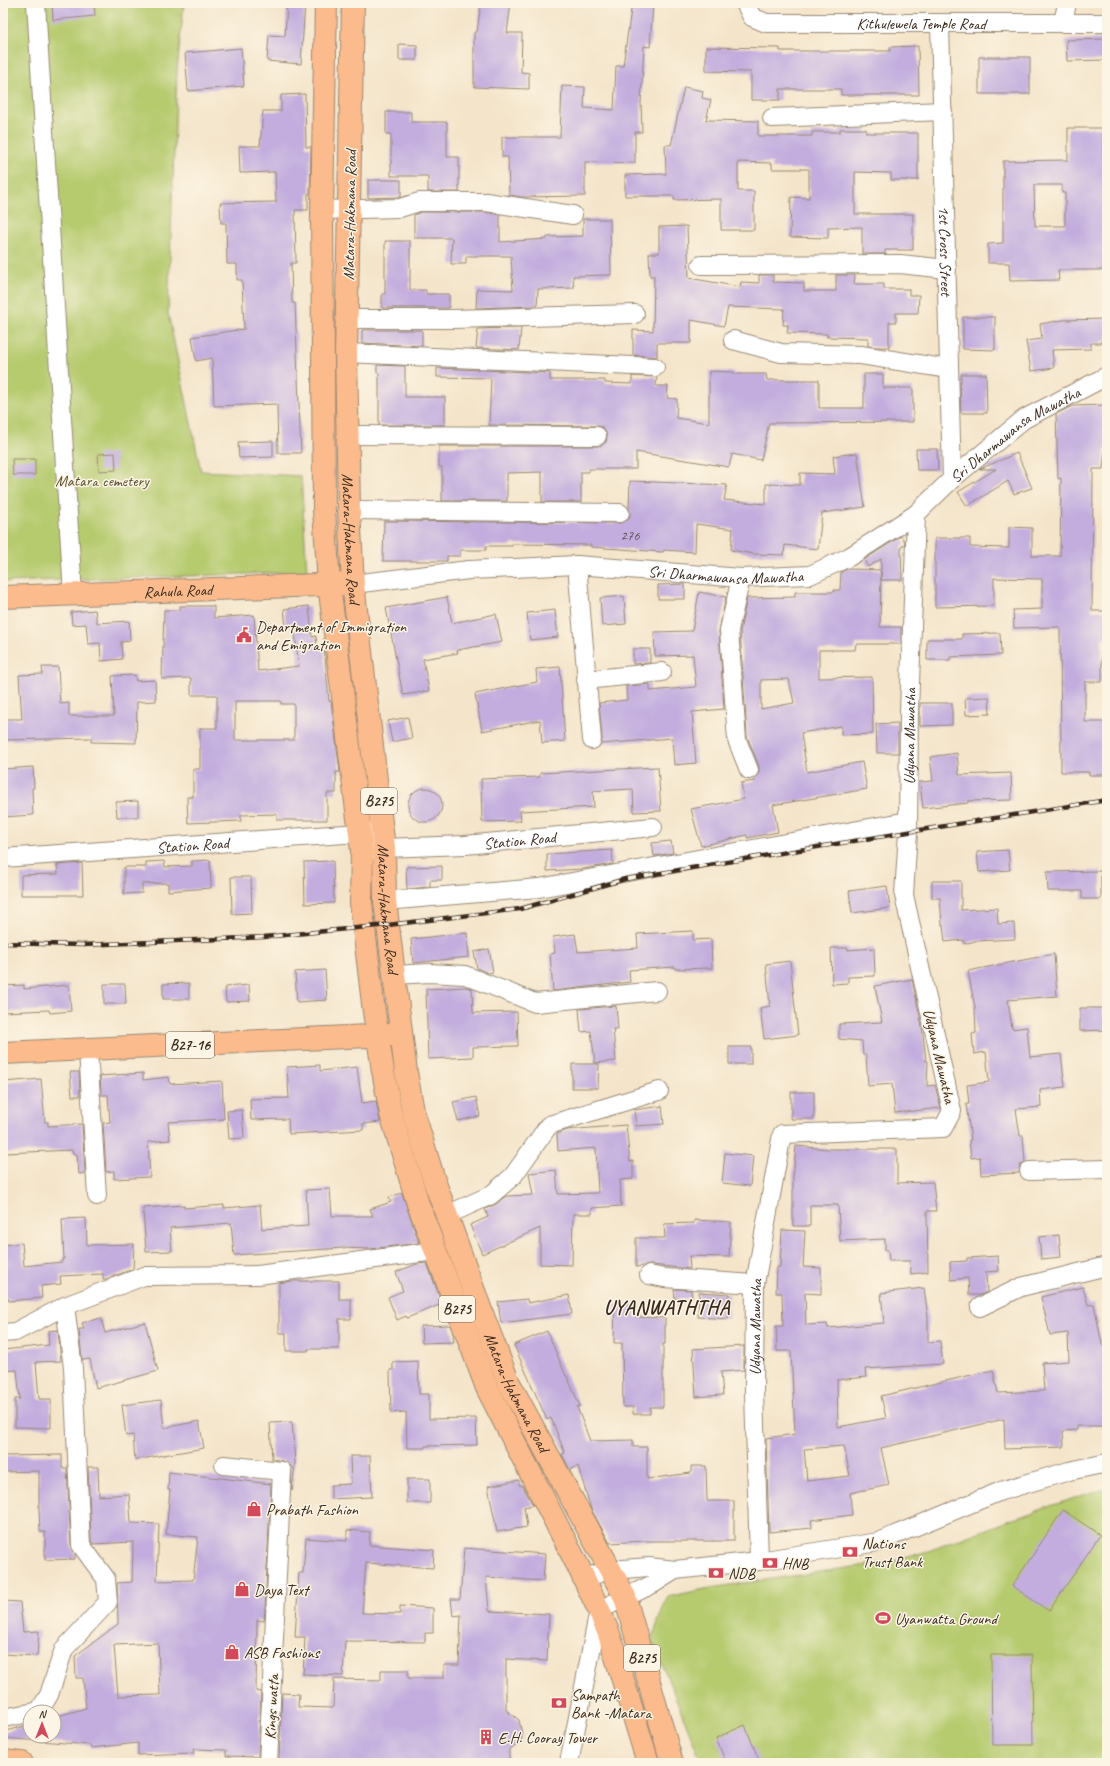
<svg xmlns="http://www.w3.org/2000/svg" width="1110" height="1766" font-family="Caveat,sans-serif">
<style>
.green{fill:#b6ca6e;stroke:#787a46}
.building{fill:#c2adde;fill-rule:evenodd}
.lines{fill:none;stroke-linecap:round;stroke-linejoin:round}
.minor-casing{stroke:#988874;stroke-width:20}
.major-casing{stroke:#988874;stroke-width:24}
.highway-casing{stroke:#988874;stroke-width:24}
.minor{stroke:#fff;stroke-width:18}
.major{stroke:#fbbb8c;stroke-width:22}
.highway{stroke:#fbbb8c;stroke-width:22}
.rail-casing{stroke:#3b2a1e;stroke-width:4.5}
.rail{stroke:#fcf5e5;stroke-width:3;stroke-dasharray:9;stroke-linecap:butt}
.labels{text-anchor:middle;stroke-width:3;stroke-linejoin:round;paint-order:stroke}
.number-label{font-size:14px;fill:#5d4b4e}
.shield{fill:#fcf5e5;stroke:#75675a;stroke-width:1}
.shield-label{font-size:15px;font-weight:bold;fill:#3b2a1e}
.street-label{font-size:16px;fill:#3b2a1e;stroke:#fcf5e5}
.park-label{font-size:16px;fill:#5a5232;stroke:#fcf5e5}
.poi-label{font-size:16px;fill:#3b2a1e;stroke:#fcf5e5;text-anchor:start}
.district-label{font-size:20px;font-weight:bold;letter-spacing:1px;fill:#3b2a1e;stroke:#fcf5e5}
</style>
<rect width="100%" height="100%" fill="#fcf5e5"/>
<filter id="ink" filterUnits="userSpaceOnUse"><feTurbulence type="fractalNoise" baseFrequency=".025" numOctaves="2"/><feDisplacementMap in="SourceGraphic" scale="8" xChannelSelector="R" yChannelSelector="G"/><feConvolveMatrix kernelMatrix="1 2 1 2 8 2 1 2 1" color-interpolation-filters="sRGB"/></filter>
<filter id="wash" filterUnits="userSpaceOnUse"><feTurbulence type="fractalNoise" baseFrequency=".012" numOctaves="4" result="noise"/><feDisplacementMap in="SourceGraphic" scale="16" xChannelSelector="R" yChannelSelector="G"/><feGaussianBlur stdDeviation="0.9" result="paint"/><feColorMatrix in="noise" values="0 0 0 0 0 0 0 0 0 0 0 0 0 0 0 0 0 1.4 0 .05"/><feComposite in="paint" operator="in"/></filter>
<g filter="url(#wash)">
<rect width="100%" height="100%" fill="#f4e5ca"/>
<path class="green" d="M3 3H184L177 71 168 313 201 471 301 476 307 572 3 582Z
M1107 1489V1763H702L652 1639 667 1597 710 1588 895 1561 931 1550 1005 1522 1092 1492Z"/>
<g id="blocks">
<path class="building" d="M52 3H94L95 16 53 20Z
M287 3H305L301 64 267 61 269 35 285 36Z
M481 3H511L507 33H522L521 72 529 73V89L474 87V32H477Z
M632 3 653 4 650 47 644 46 641 103 642 132H635V163L585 162V196L521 197 509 195 508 157H502V137H560L562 86 585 87 584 108 614 110 616 66H623Z
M1107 39V60L1067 61 1066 40Z
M399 44 417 45V60H399Z
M918 46 919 95H841V89H780V100H751V72L706 71V47L780 48V51H890V47Z
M241 48 244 86 188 91 185 53Z
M979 57H1030V94H979Z
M684 87 703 91 702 98 711 100 706 120 758 121V136H812V132H840V129H866V133H918V180H891V173L855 172V214H913V250H885V254H862V227L828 228V238L790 237 791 197 809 198V169H772V163L738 162V191H754V230H721V199L674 200V196H625V175L666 174 665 145H671Z
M305 94 306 147H311L310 194H308V210H295L296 263H291L292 303H295L301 453H278L277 404 214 406 212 358 196 361 192 337 244 329 242 280H237V264H227L226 223H221L220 203 276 202 275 172 240 173 239 146H260L263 111H281V95Z
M386 112H411V122H447V157H459V192H428V176H391V134H386Z
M1068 128H1103V161H1107V231H1103V270H1058L1059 280 1010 281 1009 263H988V244L1003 243V161L1068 160ZM1034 185H1062V193H1065V226H1035Z
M368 180H401V197L368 198Z
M421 212H485L500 215V242L547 239V237L583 236V219H610L611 275 573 276 574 288 538 289 537 306 476 308 477 289 513 290 511 256H466V264H451L452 238H414V215Z
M687 226 689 278 740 287 741 282 759 283V275H773V282L804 283V291H836V275H855L854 284H884V289H909V295H919L918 313H896V322H889V347H875L868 346V338L827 337V334L787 333 788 325H783L784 309 728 307 724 326 691 320V343H657V357L633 355V330L653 331 654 276H650L649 253H659V227Z
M385 241H410V290H426V294H449V308H382V294H385Z
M963 317H995V350L963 349Z
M1107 319V341H1101V343H1091V349L1052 350 1054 368 1031 371 1026 341 1042 339 1040 324 1063 320Z
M521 328 519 350 476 348 478 329Z
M362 330H422V346L362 343Z
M377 365 405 366V397H445V425H379V373H377Z
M437 368 550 373V380H605V383L632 384V376L657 377 656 386H668L667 398 677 399 676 418 709 423V371L734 372V374H766L767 380H819V408H864V374H883V388H913V422L769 423 761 460 732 454 729 467 636 452V469H589V472H581V502H542V472L507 473V501H442V467H439V446H597L602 445 606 442 607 436 603 427 597 426 489 425 491 378 437 377Z
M961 374H986L987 413H961L960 382H961Z
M1107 405V450H1105L1103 469H1093L1092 611H1107V638H1102V682H1085V722H1107V775H1089V772H1061L1060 627 1014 628 1013 610 1042 609V579L994 578V606L935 607V538H970V547L1009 548V527L1032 528V556H1060L1061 478 1058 479 1056 414 1072 406Z
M273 441V457L239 458 238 442Z
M916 449H937L938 470H917Z
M115 453 116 470 99 471 98 454Z
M857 453 865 507 822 513 818 549 785 545 784 555 754 554 731 550 733 529 696 524 695 552 664 550 663 552 591 547V545L512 544V546H486V550H460V556H447V561H383L384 521 620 523 629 519 630 514 629 508 630 481 727 485 724 500 766 504V484L800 485V473L835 474 833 456Z
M1017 453 1032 488 1014 494 1008 481 967 506 958 492 996 469H980Z
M12 459H35V475H13Z
M901 536 905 542 904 545 901 547 902 580H881V571L880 627H901V644H856L855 650H819V678L872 677 873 734 841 735V726L801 733 807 772 862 762 867 789 773 805 778 832 747 838V835L701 846 691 809 744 799 741 783 755 781V778L759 772V766L747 736 740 631 747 598 795 597V592H834V590H840L841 572 848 569 881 570V559L868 567 864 560ZM789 679 794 703 761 709V680Z
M685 584V599H658V585Z
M699 592 726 597 719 631 724 709 692 712 696 763 674 765 672 738 601 744 602 739 599 703 627 700 626 686 650 684V691L696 687 693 655 655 656 654 632 692 631Z
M624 596 626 624 602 626 600 598Z
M447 597 452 623 496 614 502 642 457 650 458 653 423 659 429 691 403 695 386 608Z
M180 606H214V618L254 615 258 671 299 666 294 626 286 627 284 609 309 606 312 637 316 636 317 647 324 646 329 701H331L340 772H336V793H327V820H277V814L241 815V821L188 823 187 797H193V769H200V728H217V695H191V678L162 679 164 610H180ZM235 701H281V704H294V740H235Z
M95 610 97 623 129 621 130 641 121 642 122 659 101 661 100 643 88 644 86 624 72 625 71 612Z
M555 610 558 637 530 640 527 613Z
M1000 633 1001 655 950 657V660H927V639H962V634Z
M633 649H650V663L633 664Z
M42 667H58L60 704 69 703V716H114L112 676 135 675 136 681 155 680 156 701 137 702 136 743 91 742V738L3 740V719H22L19 675 43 674Z
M560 667 565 741 542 743 540 720 482 731 475 694 537 682 536 669Z
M989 697 990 714 966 715 965 698Z
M920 703H952V725L920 726Z
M408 717 412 738 392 742 388 721Z
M898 723V753H877L876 724Z
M957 753 959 775 1011 773 1012 800 968 801V803L923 808 920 782 933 781 930 757Z
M33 767 34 788H32L33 815 3 817V769Z
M658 767 661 811 634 812 633 789 593 791 594 807 520 811 521 821 482 822 481 779 540 777V773Z
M408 805a17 17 0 1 1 34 0a17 17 0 1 1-34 0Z
M138 801V817H117L116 802Z
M671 841 673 853 654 856 652 843Z
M612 850 613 864 583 869 547 871V854Z
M1008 850 1010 870 979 872 977 852Z
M210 860 211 888 168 891V883L142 884V893L124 894V867H146V862L164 861 165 867 192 866V861Z
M333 861 334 903 305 904 304 862Z
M82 863 83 895H21V875L58 874 57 865Z
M442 866V880H430V887L407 889 406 867Z
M1101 871V899H1082V891H1048L1047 872Z
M231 877H251L252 913 232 914Z
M932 881H961V910L997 908 998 924 1014 923 1015 939 975 941 964 944 963 940 945 942 943 925H942L940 898H932Z
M887 886 890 908 852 913 849 891Z
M693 931V940L711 939 712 968 675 969V967L629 970 630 982 553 991 550 954 555 953 553 937 575 934 578 952 638 948 637 934Z
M467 933 469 957 413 963 411 939Z
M831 948H848V950L874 948 875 976 848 977V983L832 984Z
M489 949 493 972 488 973 477 968 474 952Z
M1054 954 1057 996 1008 1000 1012 1029 1027 1027 1030 1057 1061 1054 1065 1087 1040 1090 1041 1107 1016 1109 1020 1136H1023L1025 1162 1020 1166 1019 1173 981 1175 980 1157 971 1158 969 1140H971L966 1104H969L967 1085 989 1082 986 1052 974 1054 972 1034 976 1033 975 1008 968 971Z
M790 961 798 1035 764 1039 760 1008 770 1006 766 964Z
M325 970 327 1000 297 1002 295 972Z
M912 979 922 1026 926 1061H928L927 1086 935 1085 941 1108 895 1113 892 1084 868 1086 866 1055H863L862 1041 839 1039V1024L882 1022 875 986Z
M189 983V999H163V984Z
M104 984H125L126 1004H104Z
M24 985V989L69 985 71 1011 50 1013 49 1010 3 1012V986Z
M249 985 250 1001 226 1002 225 987Z
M466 987 472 989 473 1013 517 1012 518 1046 473 1047V1057L428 1059 426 989Z
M616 1006 618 1029H613L616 1061 595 1063 591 1031 581 1032 579 1009Z
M1080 1008H1102L1103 1016H1107V1030L1080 1031Z
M729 1047H751V1064H729Z
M572 1064H599L598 1088H572Z
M320 1065V1071L357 1067 362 1103 376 1101 380 1122 363 1124V1130L289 1134 288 1119 251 1120 250 1099 289 1098 287 1067Z
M70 1072H79L80 1096H72Z
M143 1073V1080L169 1077 170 1084 222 1081 224 1119 168 1122 170 1140 148 1142 150 1177 114 1179V1171L106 1172 103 1123 110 1122 108 1095H101L100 1076Z
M41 1079 45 1122H48V1126L82 1124 85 1173 79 1174 77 1154H73L72 1150 5 1153 3 1082Z
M791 1092H814V1119H791Z
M476 1097 480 1116 458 1121 453 1102Z
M662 1106 664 1124 636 1126 634 1110Z
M242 1110 244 1138 229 1139 227 1111Z
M626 1125 630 1162 633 1161V1179L620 1180 621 1206 592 1208V1214H573L572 1265 540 1264V1228L482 1254 470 1225 488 1217 485 1209 496 1204 503 1198 507 1196 533 1195 529 1173 556 1170 558 1194 598 1193 596 1148 558 1151 557 1134 567 1130Z
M796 1146 828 1149H897V1183L933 1182 936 1211H927L928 1272 911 1274 910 1261H889L888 1250H885V1239L840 1241 838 1205H810V1226H793V1177Z
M725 1153 753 1156 750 1186 722 1183Z
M330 1189 332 1216H373L370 1209 391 1202 389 1197 402 1193 419 1243 370 1249 343 1248 234 1255 231 1223 170 1228 172 1251 146 1252 143 1208 184 1205V1208L224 1205V1208L260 1205 262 1229 308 1226 306 1190Z
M86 1218 87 1245 134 1244 133 1269 106 1279H103V1274L60 1276 61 1284 41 1286 42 1298 9 1301 8 1298 3 1299V1245L22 1243 24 1266 62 1262V1259H64L62 1219Z
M694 1220 731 1222 729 1257 689 1256 690 1269 651 1265 636 1267V1238H665L664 1224 694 1223Z
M782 1230 805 1231 803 1267 821 1268V1294L805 1293 806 1325 827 1324 828 1328 884 1323 881 1293 924 1288 928 1317V1342L940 1341 943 1364 865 1369 866 1377 837 1380 838 1427 886 1418 881 1396 993 1370 998 1393 1044 1391 1042 1363 1069 1361 1068 1333 1050 1335 1041 1297 1083 1287 1088 1305 1094 1304 1102 1345H1107V1426H1077V1430L1063 1431 1064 1447 1005 1449 1004 1419 881 1448 889 1485 850 1493 852 1515 811 1520 812 1528 769 1532 766 1438 795 1434 791 1351H777L776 1326H783L782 1293H776L777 1267H780ZM844 1446 850 1476 807 1481 804 1449Z
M1059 1235 1061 1257 1041 1259 1039 1237Z
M998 1256 999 1271 986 1272 987 1292 981 1295H969L968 1278 951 1280 950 1262 967 1261V1258Z
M427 1263 442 1304 407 1318 406 1316 397 1320 388 1297 403 1291 396 1272 417 1264Z
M291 1281H339V1299H351V1319H339V1349H308V1351H286V1333H279V1283Z
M674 1289 691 1290 692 1298 675 1299Z
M699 1292 729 1294 728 1319 698 1317Z
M569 1295 572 1314 501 1323 498 1302 527 1299 528 1303Z
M615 1304H635V1317L665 1318V1344H663V1407H650V1414H633V1407H623L622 1343H614Z
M101 1318 105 1333 145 1322 158 1371 96 1388 90 1359 82 1360 79 1329H84L82 1323Z
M450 1325 453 1334 454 1342 422 1343 421 1326Z
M58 1330 61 1361 36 1362 39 1399H51V1428L15 1427V1399H20L17 1370 3 1371V1350L49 1345 48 1331Z
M547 1331 566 1376H567L580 1406 577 1407 590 1441 633 1440V1447H647V1479L691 1473V1466H706L707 1501H734V1541H645L610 1543 591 1509 578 1466 570 1470 562 1454 565 1453 551 1418 547 1420 514 1345Z
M744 1346V1370L721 1372 723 1395 696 1397 693 1349Z
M418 1361 419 1394H429V1419L476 1418 477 1445 425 1446V1448H407L406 1412 391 1413 390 1370H393V1362Z
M161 1400 164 1428 199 1421 204 1448 135 1460 133 1435 126 1436 122 1405Z
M292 1422 295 1462 292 1491 291 1466 283 1461 272 1459 270 1423Z
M62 1455V1468H67L71 1545 75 1554V1559L45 1560V1532H40L39 1509V1471L3 1472V1456Z
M350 1456H370L372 1497 331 1499V1485L351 1484Z
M88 1467H98L99 1496 129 1494 131 1523 159 1524 157 1581 193 1580 198 1537 166 1534 170 1490H168L169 1472 271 1484 265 1610 264 1621 257 1620 256 1691 261 1692 258 1757 226 1756V1750L193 1749 194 1753 138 1755V1743L91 1748 90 1745 3 1738V1732L30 1724V1736H54V1717L86 1708 83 1678H76L75 1656 118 1624 117 1583 132 1582 133 1542 93 1544 91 1541ZM158 1643 160 1695 118 1696 114 1645Z
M407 1479H430V1503H407Z
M519 1480V1485H522L533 1505 524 1507 527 1527 497 1532 488 1486Z
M1063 1510 1100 1535 1049 1611 1012 1586Z
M347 1530 370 1532 369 1545 434 1550 433 1568 366 1563 362 1613 400 1614V1606L433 1608V1633H425V1642L345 1641 343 1676 303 1674 305 1637H295L299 1573H303L306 1538 347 1541Z
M464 1548 545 1554 543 1581 486 1577 489 1611 549 1614 547 1661 506 1659V1710L519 1720 522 1734 521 1740 516 1746 509 1749V1763H279L282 1693 299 1694 298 1707 333 1708 334 1679 381 1680V1670H408V1678H444V1665H459L461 1615 453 1616 451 1599H460Z
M3 1601 20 1602 23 1632 39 1631 37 1656 3 1654Z
M991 1655H1032L1033 1745H992Z
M745 1725 760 1763H726L716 1738Z"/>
</g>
</g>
<g filter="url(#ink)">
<use href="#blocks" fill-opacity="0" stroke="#988874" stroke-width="1"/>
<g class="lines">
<g class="minor-casing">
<g id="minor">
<path d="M36 3 73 594"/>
<path id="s1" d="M745 3 752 17 766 23H1107"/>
<path id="s2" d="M940 23 952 479"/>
<path d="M1063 23 1067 3"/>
<path d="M772 118 943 111"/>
<path d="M322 210 400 208 419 202H486L573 215"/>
<path d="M701 265 900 264 947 269"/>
<path d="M347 319H453L635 314"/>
<path d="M733 340 781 353 861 355 949 369"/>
<path d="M346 353 655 367"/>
<path d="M347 435 597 436"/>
<path d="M349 510 620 513"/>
<path d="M577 565 592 740"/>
<path d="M741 578 729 630 737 740 749 770"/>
<path id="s3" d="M353 584 469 570 577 565 741 578 810 575 849 557 916 514 952 479 1024 419 1107 376"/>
<path d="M586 680 662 672"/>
<path id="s4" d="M370 850 384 848 465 845 653 827"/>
<path id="s5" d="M3 858 373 832"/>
<path d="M385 901 539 888 908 821"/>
<path d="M394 975 430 973 465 975 535 1003 657 991"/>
<path d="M88 1050 97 1196"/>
<path d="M1029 1171 1107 1169"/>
<path d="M447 1215 491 1195 513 1176 549 1125 659 1091"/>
<path d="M649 1275 664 1278 755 1284"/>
<path d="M980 1307 1021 1287 1107 1266"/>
<path d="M3 1333 15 1332 65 1306 144 1276 258 1275 435 1251"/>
<path d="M224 1465 282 1471 268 1763"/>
<path id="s6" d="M759 1561 754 1391 755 1284 782 1134 943 1128 952 1111 904 895 908 832 909 712 916 514"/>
<path d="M584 1578 610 1570 649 1567 675 1570 759 1561 878 1542 1001 1491 1069 1471 1107 1463"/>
<path d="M34 1712 39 1711 49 1695 64 1649 108 1602 106 1579 81 1545 73 1368 65 1306"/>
<path d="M3 1718 30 1713"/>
<path d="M569 1763 599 1610 653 1584 675 1570"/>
</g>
</g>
<g class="major-casing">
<g id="major">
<path d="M326 3 322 210 324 510 329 584 362 851 361 903 374 1012 383 1071 391 1114 418 1204 487 1388 578 1566 599 1610 609 1634 648 1763"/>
<path id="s7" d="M353 3 346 353 349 510 353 584 384 848 385 901 406 1072 413 1111 434 1180 483 1316 508 1381 625 1597 672 1763"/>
<path id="s8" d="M3 597 344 584"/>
<path d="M3 1053 391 1035"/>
</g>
</g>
<g class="highway-casing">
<path id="highway" d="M3 1761 22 1763"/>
</g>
<use href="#minor" class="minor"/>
<use href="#major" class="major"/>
<use href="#highway" class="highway"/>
<g class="rail-casing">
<path id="rail" d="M3 943 83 945 264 937 388 925 520 909 625 879 908 832 1107 800"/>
</g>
<use href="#rail" class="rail"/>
</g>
</g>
<defs>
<g id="civic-bare" transform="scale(1.2)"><path d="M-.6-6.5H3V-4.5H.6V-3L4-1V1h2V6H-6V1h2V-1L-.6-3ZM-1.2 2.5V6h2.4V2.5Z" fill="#d1495b" stroke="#fcf5e5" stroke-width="2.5" paint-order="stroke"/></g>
<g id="shop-bare" transform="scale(1.2)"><path d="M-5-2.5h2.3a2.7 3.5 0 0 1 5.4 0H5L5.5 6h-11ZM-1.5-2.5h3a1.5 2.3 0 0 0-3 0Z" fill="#d1495b" stroke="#fcf5e5" stroke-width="2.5" paint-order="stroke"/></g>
<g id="bank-bare" transform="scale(1.2)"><path d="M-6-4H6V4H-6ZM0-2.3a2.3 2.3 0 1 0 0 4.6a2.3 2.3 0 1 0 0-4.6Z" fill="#d1495b" stroke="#fcf5e5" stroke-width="2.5" paint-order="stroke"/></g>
<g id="stadium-bare" transform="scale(1.2)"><path d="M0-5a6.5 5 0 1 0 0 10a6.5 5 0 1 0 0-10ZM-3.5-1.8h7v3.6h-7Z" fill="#d1495b" stroke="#fcf5e5" stroke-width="2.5" paint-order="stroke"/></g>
<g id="building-bare" transform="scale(1.2)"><path d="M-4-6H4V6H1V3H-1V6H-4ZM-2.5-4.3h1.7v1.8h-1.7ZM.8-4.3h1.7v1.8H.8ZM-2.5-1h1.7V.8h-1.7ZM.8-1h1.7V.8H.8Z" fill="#d1495b" stroke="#fcf5e5" stroke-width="2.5" paint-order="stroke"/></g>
</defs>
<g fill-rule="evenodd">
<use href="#civic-bare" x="244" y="635"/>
<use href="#shop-bare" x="254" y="1509"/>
<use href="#bank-bare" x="850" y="1552"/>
<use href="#bank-bare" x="770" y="1563"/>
<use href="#bank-bare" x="716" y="1573"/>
<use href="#shop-bare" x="242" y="1589"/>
<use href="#stadium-bare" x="883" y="1618"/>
<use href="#shop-bare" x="232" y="1652"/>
<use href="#bank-bare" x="559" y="1703"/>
<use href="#building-bare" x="486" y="1737"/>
</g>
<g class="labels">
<g class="number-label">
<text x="630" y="540">276</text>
</g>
<g class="shield">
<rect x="361" y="788" width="36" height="26" rx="3"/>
<rect x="166" y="1032" width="48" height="26" rx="3"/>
<rect x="439" y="1296" width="36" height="26" rx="3"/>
<rect x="624" y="1645" width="36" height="26" rx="3"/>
</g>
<g class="shield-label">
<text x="379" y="806">B275</text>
<text x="190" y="1050">B27-16</text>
<text x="457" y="1314">B275</text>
<text x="642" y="1663">B275</text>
</g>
<g class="street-label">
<text dy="6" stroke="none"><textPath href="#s1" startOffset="186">Kithulewela Temple Road</textPath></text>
<text transform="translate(349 215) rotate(-89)" y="6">Matara-Hakmana Road</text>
<text dy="6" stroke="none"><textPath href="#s2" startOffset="228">1st Cross Street</textPath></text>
<text dy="6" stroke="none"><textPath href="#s3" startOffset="709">Sri Dharmawansa Mawatha</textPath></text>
<text dy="6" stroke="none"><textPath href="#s7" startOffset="536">Matara-Hakmana Road</textPath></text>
<text dy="6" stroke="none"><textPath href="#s3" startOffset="374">Sri Dharmawansa Mawatha</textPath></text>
<text dy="6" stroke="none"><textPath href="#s8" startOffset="175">Rahula Road</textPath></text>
<text dy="6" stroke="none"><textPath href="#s6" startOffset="990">Udyana Mawatha</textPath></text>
<text dy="6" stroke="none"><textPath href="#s4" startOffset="150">Station Road</textPath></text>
<text dy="6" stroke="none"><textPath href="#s5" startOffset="190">Station Road</textPath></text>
<text dy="6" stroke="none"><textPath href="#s7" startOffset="908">Matara-Hakmana Road</textPath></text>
<text transform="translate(940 1056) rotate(77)" y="6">Udyana Mawatha</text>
<text dy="6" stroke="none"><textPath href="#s6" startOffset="234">Udyana Mawatha</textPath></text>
<text dy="6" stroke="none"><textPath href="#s7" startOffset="1412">Matara-Hakmana Road</textPath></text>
<text transform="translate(271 1707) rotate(-87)" y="6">Kings watta</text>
</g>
<g class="park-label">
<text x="102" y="486">Matara cemetery</text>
</g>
<g class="poi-label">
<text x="256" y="632">Department of Immigration<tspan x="256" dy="18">and Emigration</tspan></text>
<text x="266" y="1515">Prabath Fashion</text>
<text x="862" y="1549">Nations<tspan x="862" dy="18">Trust Bank</tspan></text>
<text x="782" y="1569">HNB</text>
<text x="728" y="1579">NDB</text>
<text x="254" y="1595">Daya Text</text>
<text x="895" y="1624">Uyanwatta Ground</text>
<text x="244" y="1658">ASB Fashions</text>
<text x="571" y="1700">Sampath<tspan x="571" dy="18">Bank -Matara</tspan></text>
<text x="498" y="1743">E.H. Cooray Tower</text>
</g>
<g class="district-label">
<text x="667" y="1314">UYANWATHTHA</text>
</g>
</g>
<rect width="1110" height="1766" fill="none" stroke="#fcf5e5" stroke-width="16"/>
<g transform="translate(42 1724)"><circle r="19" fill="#fcf5e5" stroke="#afa495"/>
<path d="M0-3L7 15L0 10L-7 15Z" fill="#d1495b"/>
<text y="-6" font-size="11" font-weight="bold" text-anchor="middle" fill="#3b2a1e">N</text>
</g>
</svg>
